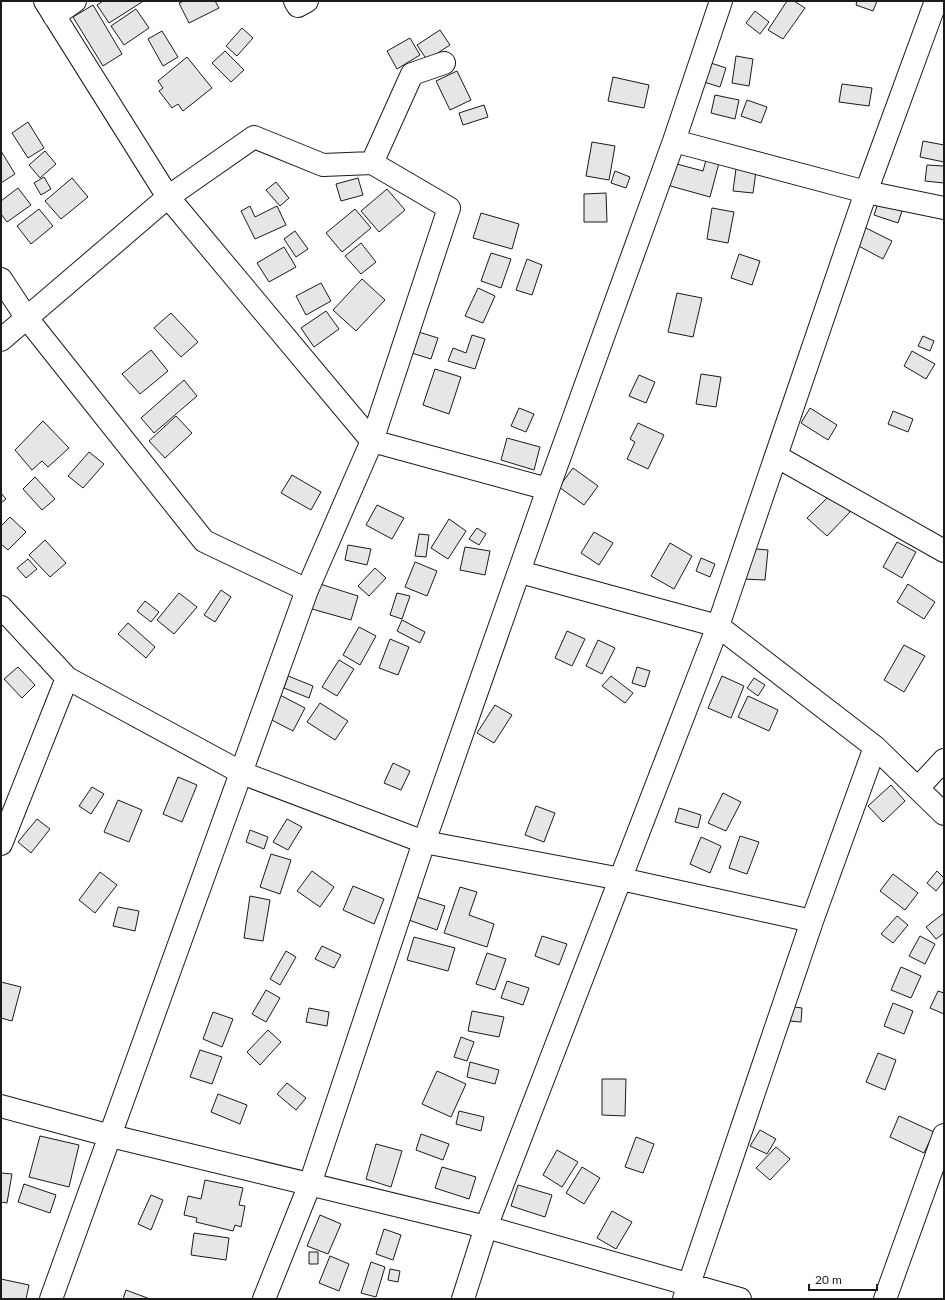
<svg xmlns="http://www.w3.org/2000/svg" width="945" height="1300" font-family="Lato,sans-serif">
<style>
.building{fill:#e6e6e6;stroke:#1a1a1a}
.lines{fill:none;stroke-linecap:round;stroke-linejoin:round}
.minor-casing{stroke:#1a1a1a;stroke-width:24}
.minor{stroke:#fff;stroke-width:22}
</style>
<rect width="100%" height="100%" fill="#fff"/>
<path class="building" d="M103 1H142V2L109 23 97 5Z
M184 1H215L219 8 189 23 179 3Z
M787 1H794L805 8 783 39 768 30Z
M857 1H877L873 11 856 5Z
M93 5 122 54 103 66 73 17Z
M136 9 149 28 124 45 111 26Z
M755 11 769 22 760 34 746 23Z
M242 28 253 38 237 56 226 46Z
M440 30 450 45 427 60 417 45Z
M162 31 178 57 163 66 148 39Z
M410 38 420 55 397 69 387 51Z
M225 51 244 70 231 82 212 63Z
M736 56 753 59 749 86 732 83Z
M187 57 212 88 183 111 178 104 172 108 159 91 163 88 158 81Z
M711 63 726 68 720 87 704 82Z
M457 71 471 100 450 110 436 81Z
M613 77 649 85 644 108 608 101Z
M842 84 872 88 869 106 839 102Z
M715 95 739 100 735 119 711 113Z
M747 100 767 107 761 123 741 116Z
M484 105 488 117 463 125 459 113Z
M28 122 44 148 28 158 12 133Z
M923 141 944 145V162L920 157Z
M592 142 615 146 609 180 586 176Z
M1 151 15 174 1 183Z
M45 151 56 164 40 178 29 165Z
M706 160 719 163 710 197 667 185 673 163 703 171Z
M737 161 757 164 753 193 733 191Z
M927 165 944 166V183L925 181Z
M615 171 630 177 626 188 611 183Z
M44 177 51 189 41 195 34 183Z
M72 178 88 197 61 219 45 201Z
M358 178 363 195 341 201 336 184Z
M276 182 289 198 280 206 266 190Z
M18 188 31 205 7 222 1 214V201Z
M387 189 405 210 379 232 361 211Z
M606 193 607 222H584V194Z
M879 200 903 208 898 223 874 215Z
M250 206 255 217 277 206 286 225 255 239 241 211Z
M712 208 734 212 728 243 707 239Z
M39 209 53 226 31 244 17 226Z
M355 209 371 228 342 252 326 233Z
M481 213 519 224 512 249 473 238Z
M862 226 892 241 883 259 853 243Z
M295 231 308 249 296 257 284 239Z
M361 243 376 262 361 274 345 256Z
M284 247 296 267 269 282 257 263Z
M491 253 511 259 501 288 481 281Z
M739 254 760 261 752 285 731 278Z
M527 259 542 265 532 295 516 290Z
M362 279 385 300 356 331 333 310Z
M321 283 331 301 306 315 296 296Z
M478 288 495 296 483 323 465 316Z
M677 293 702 298 693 337 668 332Z
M326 311 339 329 314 347 301 328Z
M171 313 198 342 181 357 154 328Z
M412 330 438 338 431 359 405 351Z
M472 335 485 339 475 369 448 361 453 348 466 353Z
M923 336 934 341 930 351 918 346Z
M151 350 168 371 140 394 122 374Z
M912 351 935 364 926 379 904 366Z
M435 369 461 377 449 414 423 405Z
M701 374 721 377 716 407 696 404Z
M639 375 655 382 646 403 629 396Z
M184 380 197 396 154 433 141 418Z
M519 408 534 414 526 432 511 426Z
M810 408 837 425 828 440 801 423Z
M893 411 913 419 908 432 888 424Z
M176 416 192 433 165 458 149 441Z
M43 421 69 448 48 467 42 461 32 470 15 450Z
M638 423 664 435 648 469 627 459 635 442 630 439Z
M507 438 540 447 534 470 501 460Z
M89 452 104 464 83 488 68 476Z
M573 468 598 486 584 505 559 487Z
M292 475 321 492 311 510 281 493Z
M35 477 55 499 42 510 23 489Z
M1 493 6 499 1 503Z
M831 494 850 512 827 536 807 518Z
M377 505 404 518 392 539 366 525Z
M10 517 26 532 8 550 1 544V526Z
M449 519 466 531 448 559 431 548Z
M477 528 486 534 479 545 469 539Z
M594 532 613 543 599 565 581 553Z
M419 534 429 535 426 557 415 556Z
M45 540 66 563 50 577 29 555Z
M897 542 916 552 902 578 883 567Z
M670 543 692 556 674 589 651 576Z
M348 545 371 549 367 565 345 560Z
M465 547 490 551 485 575 460 570Z
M745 548 768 550 765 580 743 579Z
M701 558 715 564 710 577 696 571Z
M28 559 37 569 26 578 17 568Z
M415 562 437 571 427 596 405 587Z
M375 568 386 578 369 596 358 586Z
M320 584 358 596 351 620 312 609Z
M908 584 935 602 924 619 897 602Z
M221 590 231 597 215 622 204 615Z
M179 593 197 607 174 634 157 620Z
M397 593 410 596 402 619 390 615Z
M145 601 159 612 151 622 137 611Z
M402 620 425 632 420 643 397 631Z
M128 623 155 647 146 658 118 634Z
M359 627 376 636 360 665 343 655Z
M567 631 585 639 572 666 555 658Z
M390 639 409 647 398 675 379 668Z
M598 640 615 648 602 674 586 666Z
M904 645 925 656 904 692 884 680Z
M339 660 354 669 337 696 322 687Z
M18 667 35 685 22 698 4 679Z
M637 667 650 671 645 687 632 683Z
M288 676 313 686 309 698 284 688Z
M611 676 633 693 625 703 602 686Z
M722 676 744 686 731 718 708 708Z
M754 678 765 685 758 696 747 688Z
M276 693 305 708 293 731 264 716Z
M748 696 778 710 769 731 738 717Z
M320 703 348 721 335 740 307 722Z
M495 705 512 715 494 743 477 733Z
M393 763 410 771 401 790 384 783Z
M178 777 197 785 182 822 163 814Z
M891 785 905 801 883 822 868 806Z
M92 787 104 794 91 814 79 806Z
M723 793 741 802 726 831 708 823Z
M118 800 142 810 129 842 104 832Z
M536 806 555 813 544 842 525 835Z
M679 808 701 815 698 828 675 822Z
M37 819 50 829 31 853 18 842Z
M287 819 302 827 288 850 273 842Z
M250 830 268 837 264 849 246 842Z
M740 836 759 842 747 874 729 868Z
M701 837 721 846 710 873 690 864Z
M271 854 291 860 280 894 260 887Z
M312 871 334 887 320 907 297 891Z
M937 871 944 878V881L936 891 927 883Z
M100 872 117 885 95 913 79 900Z
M893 874 918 893 905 910 880 891Z
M353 886 384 899 374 924 343 910Z
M460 887 477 892 469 915 494 924 487 947 444 933Z
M250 896 270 900 263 941 244 938Z
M413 896 445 906 437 930 406 919Z
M118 907 139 911 135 931 113 926Z
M944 913V933L936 939 926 927Z
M897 916 908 925 893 943 881 934Z
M542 936 567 944 559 965 535 956Z
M920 936 935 944 925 964 909 956Z
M414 937 455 948 448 971 407 960Z
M322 946 341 955 334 968 315 959Z
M286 951 296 957 280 985 270 979Z
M487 953 506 959 495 990 476 984Z
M901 967 921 976 911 998 891 990Z
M507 981 529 988 523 1005 501 998Z
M1 982 21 987 12 1021 1 1018Z
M266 990 280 998 266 1022 252 1014Z
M938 991 944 993V1014L930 1008Z
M893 1003 913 1011 904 1034 884 1026Z
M781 1005 802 1008 801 1022 779 1020Z
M309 1008 329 1012 327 1026 306 1022Z
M472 1011 504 1017 499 1037 468 1031Z
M213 1012 233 1019 222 1047 203 1039Z
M268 1030 281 1042 260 1065 247 1052Z
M461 1037 474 1042 467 1061 454 1057Z
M200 1050 222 1057 212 1084 190 1077Z
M878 1053 896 1060 885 1090 866 1082Z
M470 1062 499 1070 495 1084 467 1077Z
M437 1071 466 1084 451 1117 422 1104Z
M602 1079H626L625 1116 602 1115Z
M287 1083 306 1098 296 1110 277 1094Z
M218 1094 247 1105 240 1124 211 1112Z
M459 1111 484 1117 481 1131 456 1124Z
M899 1116 934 1132 924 1153 890 1137Z
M760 1130 776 1139 767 1154 750 1146Z
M421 1134 449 1144 443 1160 416 1150Z
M40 1136 79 1145 69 1187 29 1177Z
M636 1137 654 1144 643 1173 625 1167Z
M376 1144 402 1151 391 1187 366 1179Z
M776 1147 790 1159 770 1180 756 1168Z
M557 1150 578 1162 562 1187 543 1175Z
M442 1167 476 1177 469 1199 435 1188Z
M582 1167 600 1178 584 1204 566 1193Z
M1 1173 12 1174 7 1203 1 1202Z
M205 1180 243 1188 239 1205 245 1206 241 1227 235 1225 233 1231 196 1222 197 1218 184 1215 188 1196 201 1199Z
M24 1184 56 1195 50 1213 18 1202Z
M518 1185 552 1195 545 1217 511 1206Z
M151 1195 163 1200 151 1230 138 1224Z
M612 1211 632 1222 616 1249 597 1238Z
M320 1215 341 1224 328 1254 307 1246Z
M384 1229 401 1235 393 1260 376 1254Z
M194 1233 229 1238 226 1260 191 1255Z
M309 1252H318V1264H309Z
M330 1256 349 1264 339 1291 319 1283Z
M371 1262 385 1267 376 1297 361 1293Z
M390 1269 400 1271 398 1282 388 1280Z
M1 1279 29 1285 26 1299H1Z
M126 1290 150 1299H123Z"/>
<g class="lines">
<g class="minor-casing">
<path id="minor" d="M45 1 168 197 372 441 548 489
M295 1 298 6 307 1
M54 16 75 1
M674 141 866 192 944 208
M372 163 412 74 444 63
M1 279 26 317 204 541 307 590
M1 340 168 197 254 137 323 165 372 163 449 208 372 441 307 590 51 1299
M776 456 944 551
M520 572 718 626 875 747 944 814
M1 607 67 678 242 773 424 842 621 879 812 921
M918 788 944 760
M1 844 67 678
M1 1106 111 1136 486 1227 740 1299
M264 1299 310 1184 424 842 548 489 674 141 721 1
M463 1299 486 1227 718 626 866 192 936 1
M684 1299 812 921 875 747
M885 1299 944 1135"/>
</g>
<use href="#minor" class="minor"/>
</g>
<rect width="945" height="1300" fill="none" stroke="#1a1a1a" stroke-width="4"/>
<path d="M809 1284v6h68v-6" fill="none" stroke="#1a1a1a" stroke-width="2"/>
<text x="815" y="1284" font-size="12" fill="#1a1a1a" stroke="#ffffff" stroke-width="3" paint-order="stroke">20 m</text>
</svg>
